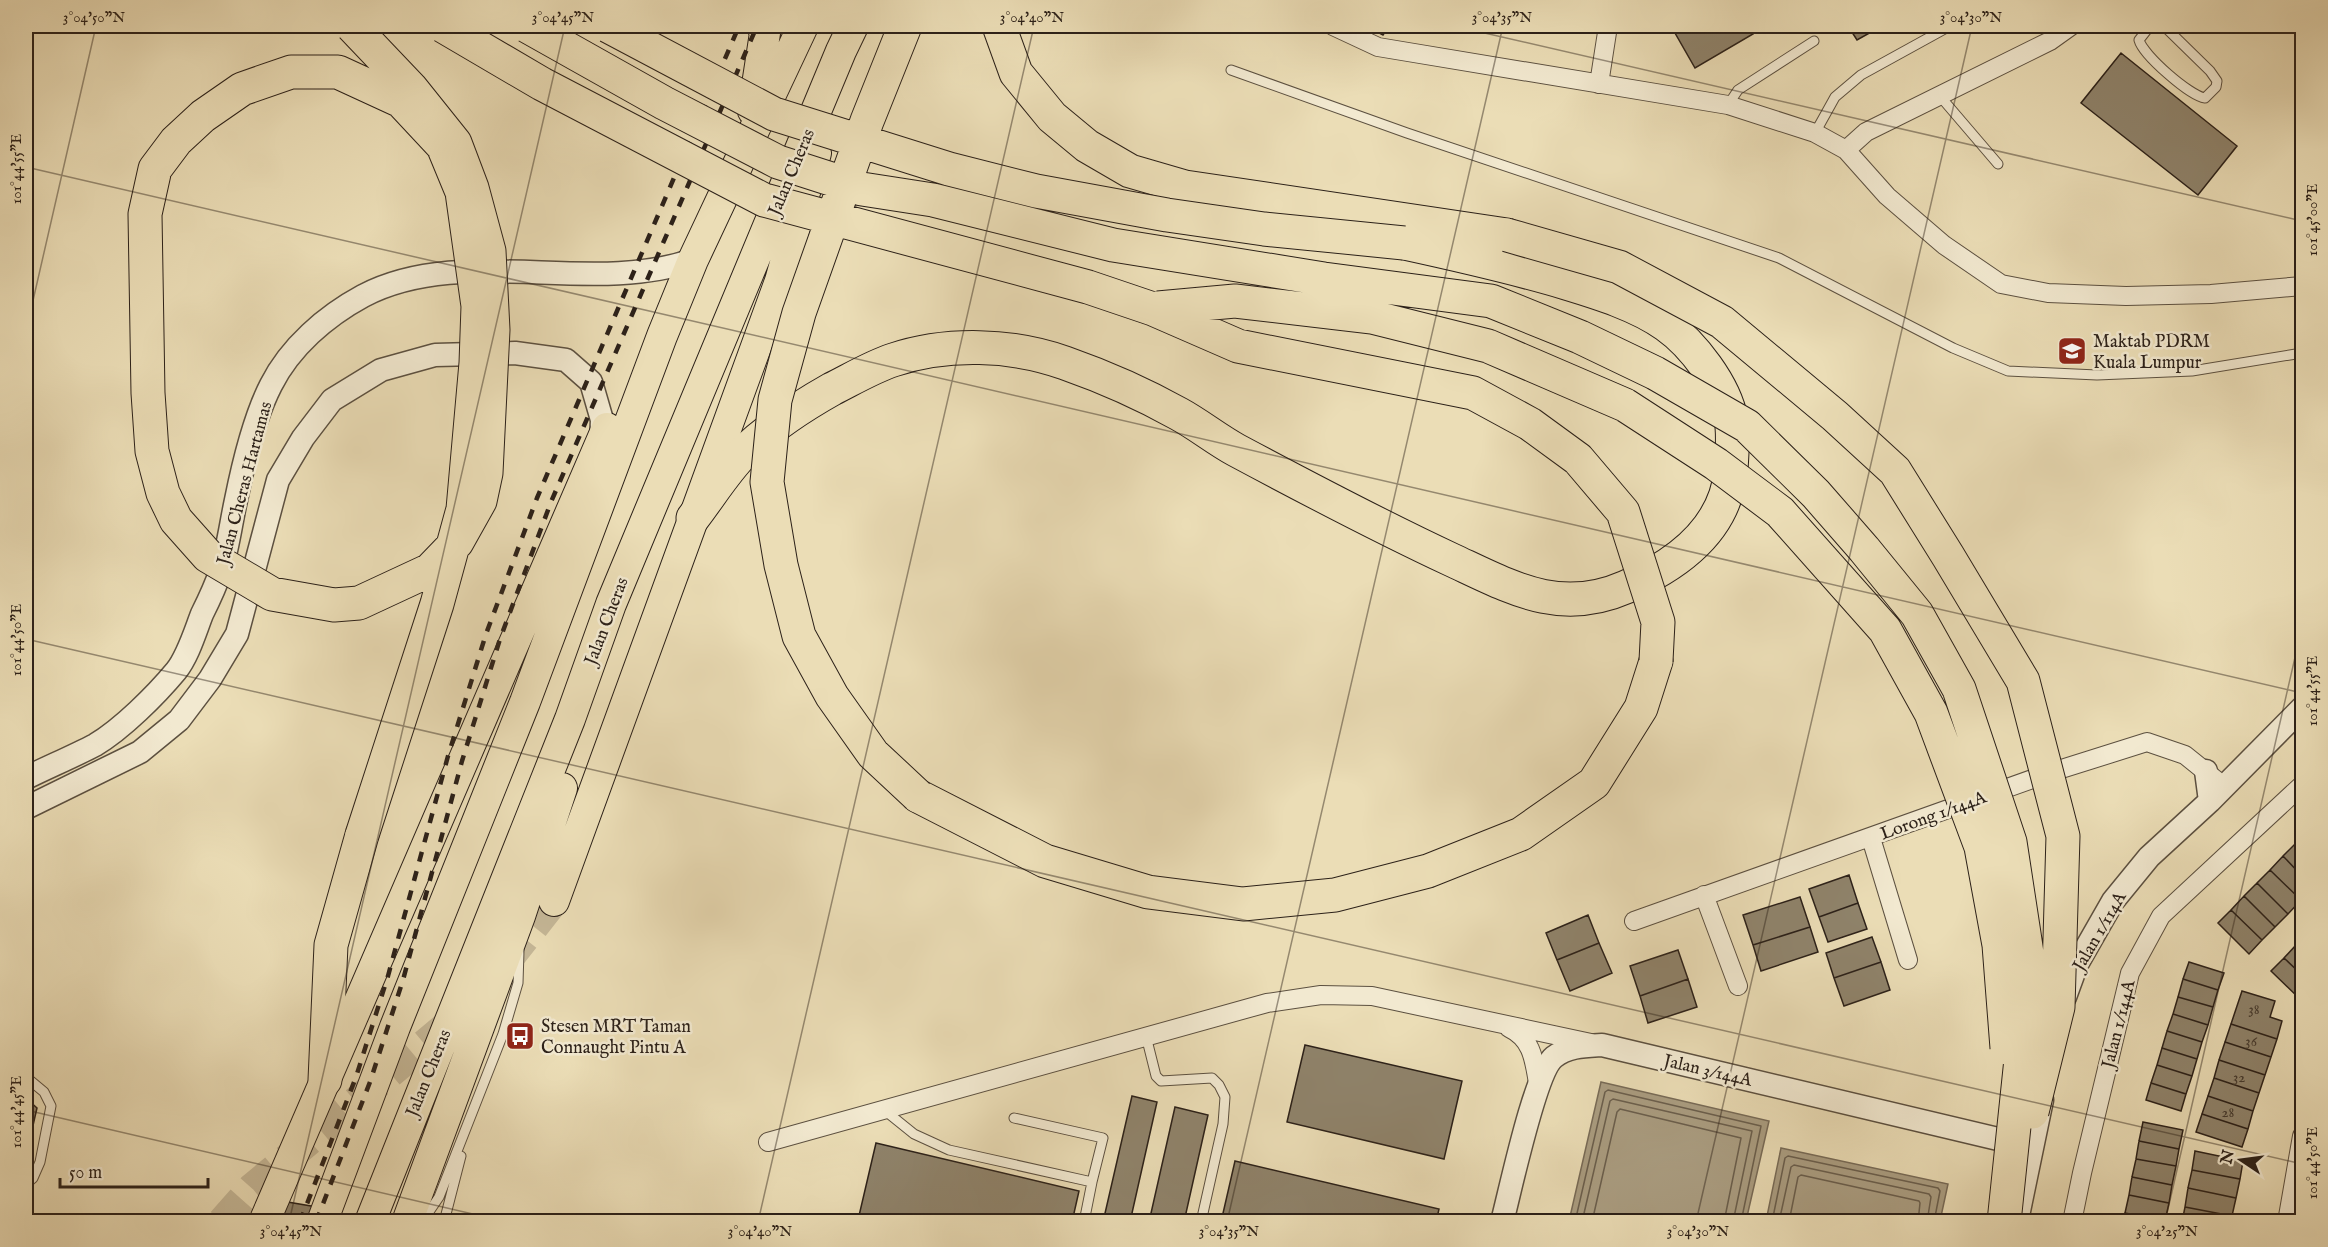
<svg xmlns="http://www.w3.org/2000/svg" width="2328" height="1247" font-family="'IM FELL English',serif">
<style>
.water{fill:#aa9d81;stroke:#786b57;stroke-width:1.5}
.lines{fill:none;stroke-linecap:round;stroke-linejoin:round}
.shore{stroke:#6b5f4d;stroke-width:1.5}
.building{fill:#8f836b;stroke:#2c2119;stroke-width:1.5}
.trunk-tunnel{stroke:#c5b797;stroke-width:30;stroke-dasharray:30 15;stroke-linecap:butt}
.service-casing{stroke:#5c5040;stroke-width:11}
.minor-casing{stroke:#5c5040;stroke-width:20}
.tertiary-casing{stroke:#5c5040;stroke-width:25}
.trunk-casing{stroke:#2c2119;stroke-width:32}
.motorway-casing{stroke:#2c2119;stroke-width:35}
.service{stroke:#f2e9d0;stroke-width:9}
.minor{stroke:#f2e9d0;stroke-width:18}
.tertiary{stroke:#f2e9d0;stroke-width:22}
.trunk{stroke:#ebddb6;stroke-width:30}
.motorway{stroke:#ebddb6;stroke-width:33}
.rail{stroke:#2c2119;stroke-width:4.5;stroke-dasharray:10 10;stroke-linecap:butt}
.motorway-bridge-casing{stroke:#2c2119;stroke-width:35;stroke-linecap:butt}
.motorway-bridge{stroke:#ebddb6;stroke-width:33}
.ticks{fill:none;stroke:#2c2119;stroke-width:1.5;stroke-opacity:0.45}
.labels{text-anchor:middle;stroke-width:5;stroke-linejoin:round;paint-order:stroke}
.number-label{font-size:15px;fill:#453a2e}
.street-label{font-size:18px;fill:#2c2119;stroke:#f2e9d0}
.poi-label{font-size:18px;fill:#2c2119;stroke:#f2e9d0;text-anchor:start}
.neatline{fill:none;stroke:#2c2119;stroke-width:2}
.ticks-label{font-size:15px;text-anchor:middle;fill:#2c2119}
</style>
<rect width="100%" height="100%" fill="#ebddb6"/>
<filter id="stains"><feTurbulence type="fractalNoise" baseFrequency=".00333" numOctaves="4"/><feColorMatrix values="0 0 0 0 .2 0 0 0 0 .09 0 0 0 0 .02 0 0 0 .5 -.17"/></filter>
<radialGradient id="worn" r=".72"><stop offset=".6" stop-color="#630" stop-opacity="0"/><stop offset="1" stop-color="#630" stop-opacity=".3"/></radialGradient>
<path class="water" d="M1601 1082 1769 1121 1746 1221H1569Z
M1781 1148 1948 1184 1940 1221H1766Z"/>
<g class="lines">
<path class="shore" d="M1575 1222 1605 1092 1608 1090 1761 1126 1741 1222
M1582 1222 1610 1101 1613 1099 1752 1131 1733 1222
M1592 1222 1617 1112 1620 1109 1741 1138 1724 1222
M1772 1222 1785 1158 1788 1156 1938 1188 1940 1191 1934 1222
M1779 1222 1791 1167 1794 1165 1929 1194 1931 1197 1927 1222
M1789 1222 1798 1177 1801 1175 1919 1201 1920 1203 1918 1222"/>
</g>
<path class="building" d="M1366 26H1389L1383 35Z
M1671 26H1748L1753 34 1695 68Z
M1848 26H1882L1857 40Z
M2121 53 2237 146 2198 195 2081 103Z
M2296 843 2302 850V876L2283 856Z
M2283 856 2302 876V898L2301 900 2270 870Z
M2270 870 2301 900 2288 914 2257 883Z
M1849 875 1858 903 1819 917 1809 889Z
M2257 883 2288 914 2275 927 2244 896Z
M2244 896 2275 927 2262 940 2231 910Z
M1800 897 1810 927 1753 945 1743 915Z
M1858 903 1867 929 1828 942 1819 917Z
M2231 910 2262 940 2249 954 2218 923Z
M1588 915 1599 943 1557 960 1546 933Z
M1810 927 1818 952 1761 971 1753 945Z
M1872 937 1881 962 1834 978 1826 953Z
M1599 943 1612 973 1570 991 1557 960Z
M2297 944 2302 950V975L2284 958Z
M1678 950 1688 979 1640 996 1630 966Z
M2284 958 2302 975V1001L2271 971Z
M1881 962 1890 990 1844 1006 1834 978Z
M2189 962 2224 973 2218 990 2183 979Z
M1688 979 1697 1007 1648 1023 1640 996Z
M2183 979 2218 990 2213 1007 2178 997Z
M2242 991 2275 1001 2270 1017 2282 1021 2277 1039 2231 1024Z
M2178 997 2213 1007 2208 1025 2173 1014Z
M2173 1014 2208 1025 2202 1042 2167 1031Z
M2231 1024 2277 1039 2271 1057 2225 1042Z
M2167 1031 2202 1042 2197 1059 2162 1048Z
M2225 1042 2271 1057 2265 1075 2219 1060Z
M1305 1045 1462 1081 1444 1159 1287 1122Z
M2162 1048 2197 1059 2192 1076 2157 1065Z
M2219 1060 2265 1075 2259 1093 2214 1078Z
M2157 1065 2192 1076 2186 1094 2151 1083Z
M2214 1078 2259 1093 2253 1111 2208 1096Z
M2151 1083 2186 1094 2181 1111 2146 1100Z
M1132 1096 1157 1102 1130 1222H1103Z
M2208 1096 2253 1111 2248 1129 2202 1114Z
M26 1098 37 1108 26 1156Z
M1175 1107 1208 1115 1184 1222H1149Z
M2202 1114 2248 1129 2242 1147 2196 1132Z
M2143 1122 2183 1130 2179 1149 2139 1141Z
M2139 1141 2179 1149 2176 1166 2136 1159Z
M876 1143 1079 1191 1072 1222 858 1220Z
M2195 1151 2243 1161 2240 1179 2192 1170Z
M2136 1159 2176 1166 2172 1185 2132 1177Z
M1235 1161 1439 1209 1436 1222H1221Z
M2192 1170 2240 1179 2236 1198 2188 1188Z
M2132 1177 2172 1185 2169 1203 2129 1195Z
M2188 1188 2236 1198 2232 1216 2185 1207Z
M2129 1195 2169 1203 2165 1221 2125 1213Z
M264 1198 317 1207 341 1222H254Z
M2185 1207 2232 1216 2231 1222H2182Z
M2125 1213 2165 1221V1222H2123Z"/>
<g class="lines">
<path class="trunk-tunnel" d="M506 962 554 901
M222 1222 252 1188 456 1018"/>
<g class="service-casing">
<path id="service" d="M2150 26 2139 40C2143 55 2190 96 2205 98L2216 87 2217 81 2210 71 2164 26
M1231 70 1407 133 1779 258 1953 348 2008 371 2097 375 2192 371 2302 353
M1939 95 1998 164
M1728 105 1738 90 1814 41
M1815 133 1835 97 1861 75 1950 26
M1146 1036 1156 1076 1161 1081 1212 1078 1219 1085 1225 1097 1223 1124 1201 1222
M26 1077 44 1092 51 1106 40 1162 33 1178 26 1184
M883 1109 914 1134 949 1150 1092 1182 1103 1138 1014 1118
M422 1222 439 1197 503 1034 518 983 519 951
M444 1222 461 1156
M1084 1222 1092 1182"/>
</g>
<g class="minor-casing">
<path id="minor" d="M1333 26 1378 47 1728 105 1815 133 1846 150 1887 196 1944 245 2001 284 2048 293 2126 296 2211 294 2302 286
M1599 84 1608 26
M1846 150 1866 132 2050 41 2071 26
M1871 838 1908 960
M1704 895 1738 986
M1634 921 2055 771 2147 742 2185 755 2216 780
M1509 1028C1532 1039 1534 1059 1538 1083
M768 1142 1267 1003 1321 995 1372 996 1591 1043
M2072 1222 2082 1173 2130 973 2161 916 2302 785
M2287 1222 2302 1136"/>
</g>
<g class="tertiary-casing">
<path id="tertiary" d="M2206 771 2210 801
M26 778C48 767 72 757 95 745 122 729 156 695 176 671 188 656 195 632 202 614 209 600 216 585 221 570 228 548 231 523 236 500 243 465 255 416 271 385 290 347 326 316 363 296 462 244 590 296 693 260
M26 808 140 752 179 720 210 679 237 634 278 480 303 438 332 400 381 370 435 355 515 353 566 360 591 382 602 420 601 442
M2065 997 2077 964 2113 901 2149 857 2210 801 2302 708
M2019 1211 2042 1100
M1502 1222C1510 1192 1535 1072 1554 1057 1568 1046 1585 1046 1602 1045L2032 1147"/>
</g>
<g class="trunk-casing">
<path id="trunk" d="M753 111 765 33 762 26
M554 901 780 281 816 153
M264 1222 607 428
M322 1222 395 1027 525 702 662 336 693 260 803 26
M370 1222 570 719 611 604 841 51 853 26
M407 1222 520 916 562 788"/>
</g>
<g class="motorway-casing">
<path id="motorway" d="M999 26 1016 73 1052 117 1087 146 1130 171 1185 187 1507 235
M693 518C710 496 725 471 744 452 771 426 800 407 832 389 852 379 872 367 893 360 947 342 1012 344 1065 363 1102 376 1145 395 1179 414 1199 425 1216 439 1236 450 1307 488 1379 526 1452 560 1512 588 1560 616 1626 587 1677 565 1726 529 1731 469 1732 453 1734 435 1731 419 1725 386 1693 344 1666 325 1638 305 1599 293 1566 283 1513 267 1459 255 1404 243
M918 796 1045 861 1148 892 1243 904 1335 895 1428 871 1521 834 1594 783 1641 708 1656 661
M325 1080 331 945 362 835"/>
</g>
<use href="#service" class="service"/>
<use href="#minor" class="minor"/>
<use href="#tertiary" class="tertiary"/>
<use href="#trunk" class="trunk"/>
<use href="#motorway" class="motorway"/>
<path class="rail" d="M300 1222 356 1077 388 976 448 756 486 634 537 498 739 26
M316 1222 370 1082 403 980 462 761 500 639 551 502 757 26"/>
<g class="motorway-bridge-casing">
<path id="motorway-bridge" d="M352 26 411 88 455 143 472 188 489 251 493 330 486 473 480 501 457 542 430 570 359 603 334 605 272 594 208 556 176 520 163 493 152 451 148 393 145 214 155 169 176 141 203 116 242 89 291 72H338L401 101 443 146 462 192 478 306 476 363 463 509 437 604 362 835
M443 26 542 84 764 200 1088 287 1153 309 1238 346 1473 393 1530 424 1578 459 1623 512 1658 622 1656 661
M527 26 664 103 778 162 862 189 933 200 1113 245 1324 279 1491 301 1580 337 1655 373 1747 426 1816 494 1864 549 1917 614 1959 689 2010 842 2030 973 2004 1222
M608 26 774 114 949 169 1036 191 1167 215 1264 229 1404 243
M905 26 867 121 799 313 775 400 767 482 781 565 799 636 832 696 873 754 918 796
M1507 235 1619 267 1722 322 1835 416 1895 471 1948 556 2023 681 2063 836 2058 1007 2032 1112
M1158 308 1235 301 1372 317 1488 346 1625 405 1716 464 1780 512 1885 630 1931 713 1981 847 1999 945 2007 1048"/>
</g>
<use href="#motorway-bridge" class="motorway-bridge"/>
</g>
<path class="ticks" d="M1454 26 2302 221M26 167 2302 693M26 331 96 26M26 639 2302 1164M26 1110 507 1222M289 1222 565 26M758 1222 1034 26M1227 1222 1503 26M1696 1222 1972 26M2165 1222 2302 627"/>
<defs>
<g id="university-square" transform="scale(1.5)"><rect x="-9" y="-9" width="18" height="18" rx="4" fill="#8f2418" stroke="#f2e9d0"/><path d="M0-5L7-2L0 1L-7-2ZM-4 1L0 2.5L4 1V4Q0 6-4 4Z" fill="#fff"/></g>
<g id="bus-square" transform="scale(1.5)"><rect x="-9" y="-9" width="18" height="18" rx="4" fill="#8f2418" stroke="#f2e9d0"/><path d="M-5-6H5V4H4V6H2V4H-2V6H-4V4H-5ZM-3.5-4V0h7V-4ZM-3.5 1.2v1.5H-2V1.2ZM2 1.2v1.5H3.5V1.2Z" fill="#fff"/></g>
</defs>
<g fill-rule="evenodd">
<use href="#university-square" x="2072" y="351"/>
<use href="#bus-square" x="520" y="1036"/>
</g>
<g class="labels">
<g class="number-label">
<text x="2254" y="1014">38</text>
<text x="2251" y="1046">36</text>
<text x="2239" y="1082">32</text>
<text x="2228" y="1117">28</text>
</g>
<g class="street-label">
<text transform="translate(791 172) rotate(-67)" y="6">Jalan Cheras</text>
<text transform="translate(244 483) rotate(-75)" y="6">Jalan Cheras Hartamas</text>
<text transform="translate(606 621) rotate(-69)" y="6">Jalan Cheras</text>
<text transform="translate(1933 815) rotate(-20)" y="6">Lorong 1/144A</text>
<text transform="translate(2099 931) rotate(-60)" y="6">Jalan 1/114A</text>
<text transform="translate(2118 1024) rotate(-76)" y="6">Jalan 1/144A</text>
<text transform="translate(1708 1070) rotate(13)" y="6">Jalan 3/144A</text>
<text transform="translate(428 1073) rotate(-68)" y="6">Jalan Cheras</text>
</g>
<g class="poi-label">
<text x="2093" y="347">Maktab PDRM<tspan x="2093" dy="21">Kuala Lumpur</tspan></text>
<text x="541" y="1032">Stesen MRT Taman<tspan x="541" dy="21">Connaught Pintu A</tspan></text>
</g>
</g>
<rect width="2328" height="1247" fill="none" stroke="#ebddb6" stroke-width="66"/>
<g transform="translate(2241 1160) rotate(283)" stroke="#f2e9d0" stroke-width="4.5" paint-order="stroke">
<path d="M0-4.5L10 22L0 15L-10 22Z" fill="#2c2119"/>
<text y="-9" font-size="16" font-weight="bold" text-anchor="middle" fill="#2c2119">N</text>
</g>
<path d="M60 1178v9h148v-9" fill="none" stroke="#2c2119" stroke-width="3"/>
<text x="69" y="1178" font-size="18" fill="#2c2119" stroke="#f2e9d0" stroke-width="4.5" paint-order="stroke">50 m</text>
<rect x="33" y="33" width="2262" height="1181" class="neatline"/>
<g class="ticks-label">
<text x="94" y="22">3°04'50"N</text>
<text x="563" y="22">3°04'45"N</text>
<text x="1032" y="22">3°04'40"N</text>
<text x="1502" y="22">3°04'35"N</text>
<text x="1971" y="22">3°04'30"N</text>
<text transform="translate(16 169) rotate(-90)" y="5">101°44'55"E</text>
<text transform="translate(2312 220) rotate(-90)" y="5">101°45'00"E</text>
<text transform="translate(16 640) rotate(-90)" y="5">101°44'50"E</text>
<text transform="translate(2312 691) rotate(-90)" y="5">101°44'55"E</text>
<text transform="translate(16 1112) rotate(-90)" y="5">101°44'45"E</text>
<text transform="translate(2312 1163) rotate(-90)" y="5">101°44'50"E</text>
<text x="291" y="1236">3°04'45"N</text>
<text x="760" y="1236">3°04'40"N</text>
<text x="1229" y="1236">3°04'35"N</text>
<text x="1698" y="1236">3°04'30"N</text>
<text x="2167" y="1236">3°04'25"N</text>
</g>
<rect width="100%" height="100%" filter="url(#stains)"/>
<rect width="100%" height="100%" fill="url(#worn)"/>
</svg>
